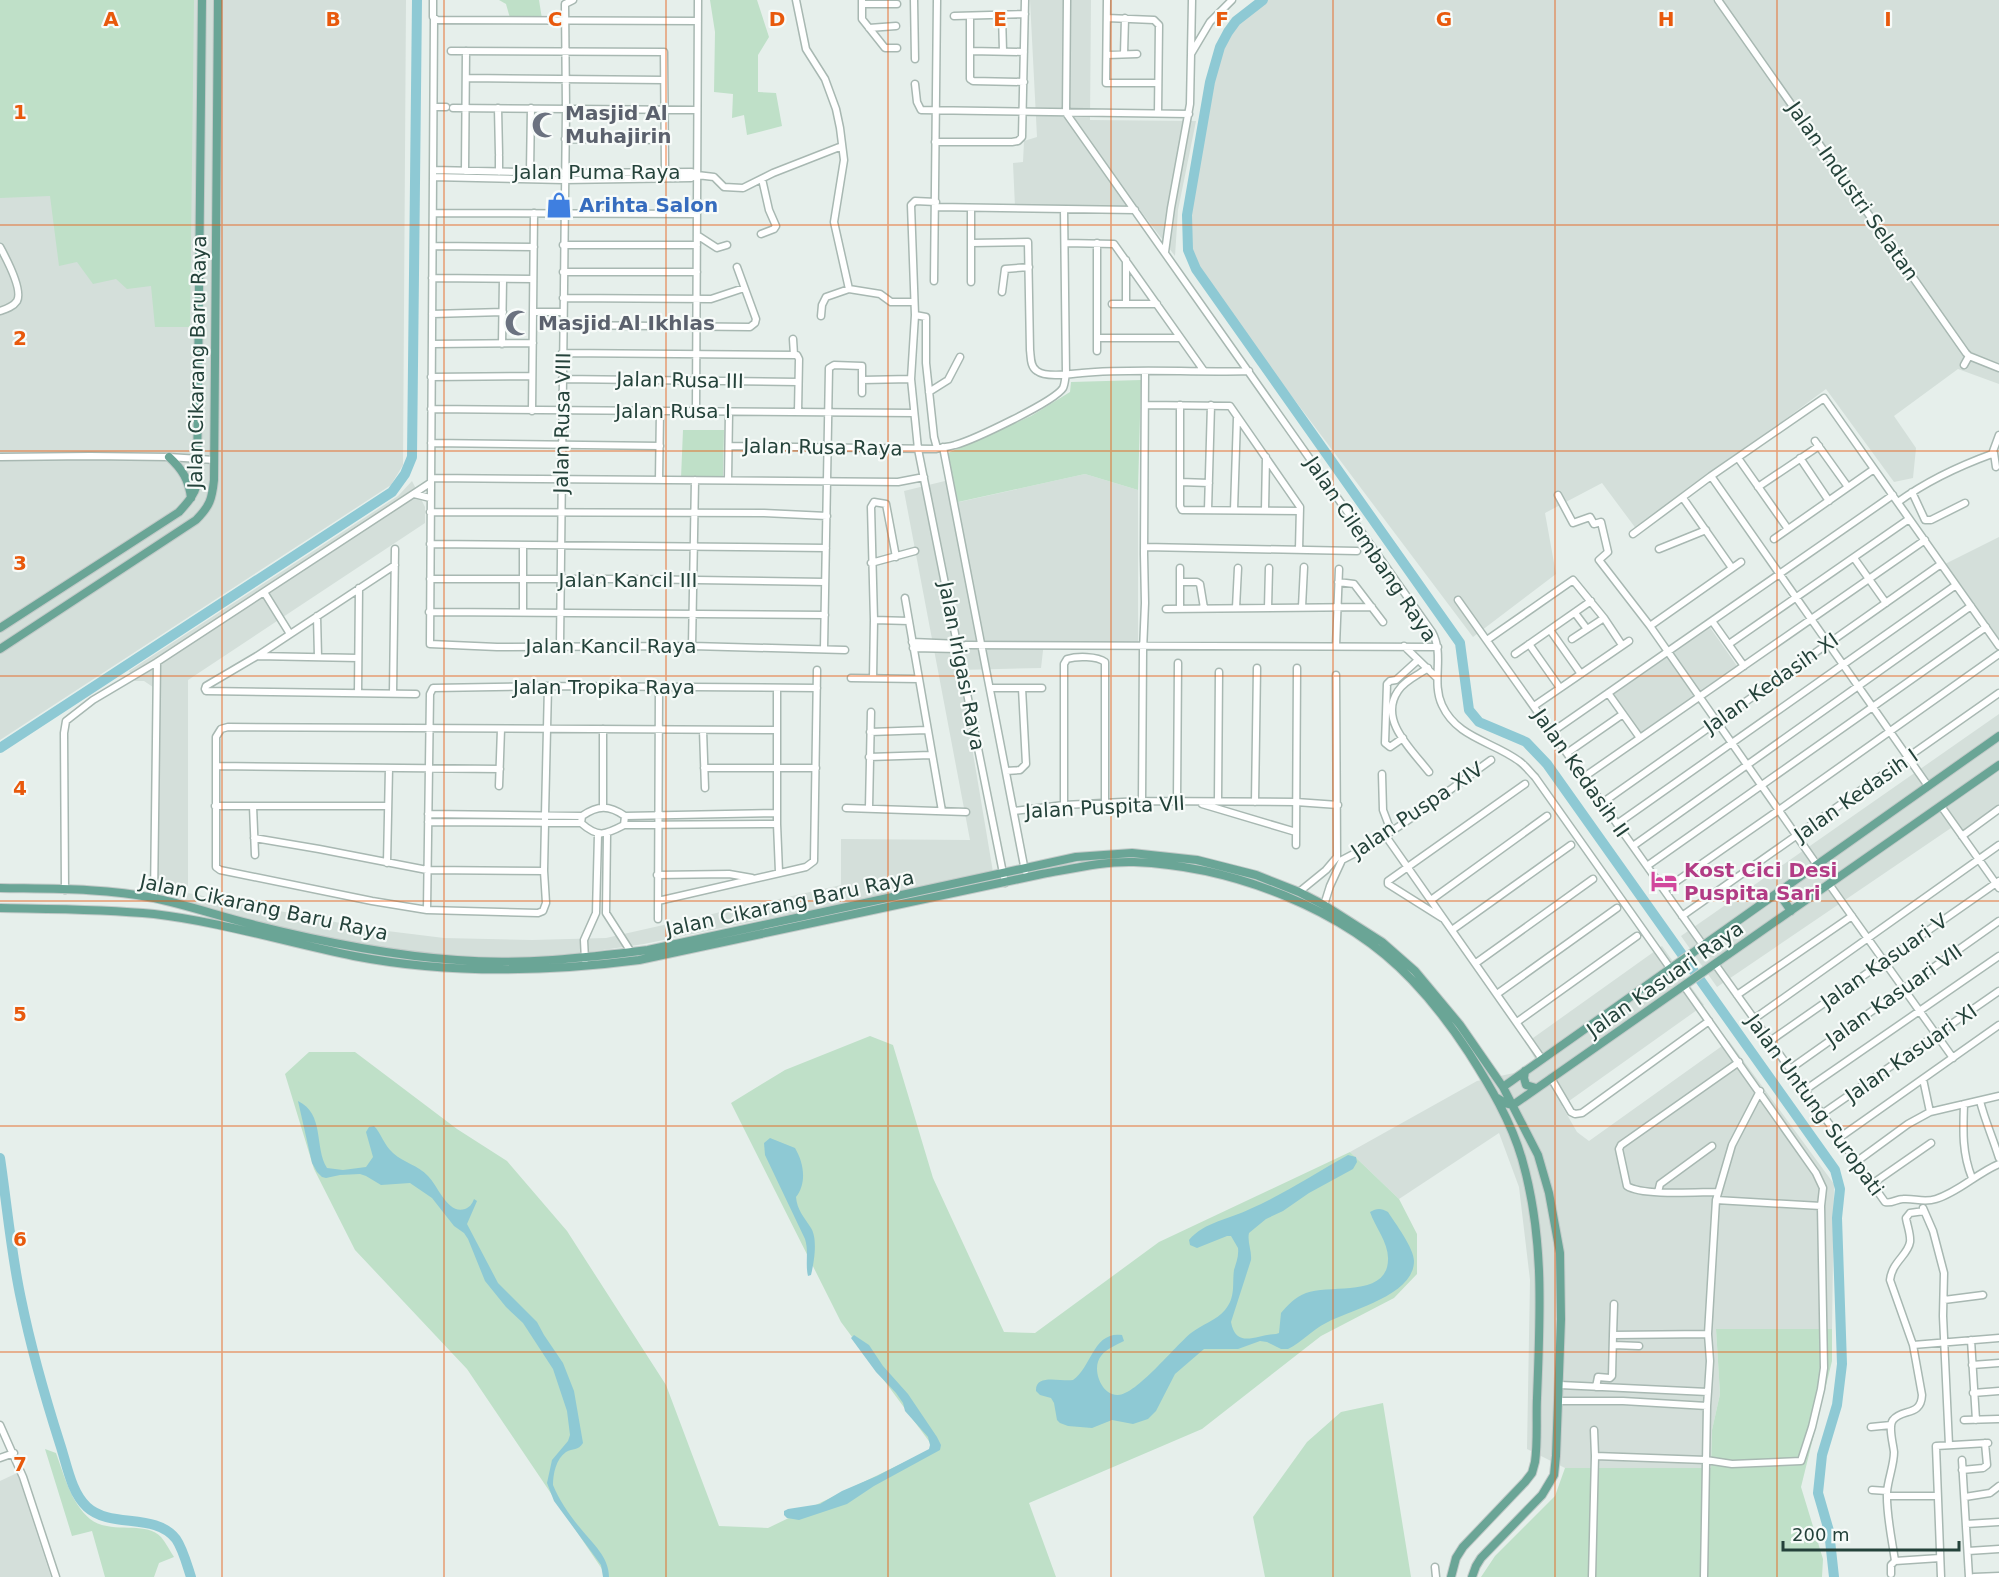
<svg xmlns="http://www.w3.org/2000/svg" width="1999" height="1577" font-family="'DejaVu Sans',sans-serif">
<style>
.built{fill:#d4dfda}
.green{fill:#bfe0c8}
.water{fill:#8ec9d4}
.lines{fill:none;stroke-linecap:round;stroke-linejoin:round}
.river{stroke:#8ec9d4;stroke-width:10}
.minor-casing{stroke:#a8b8b2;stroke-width:9}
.major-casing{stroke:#c2cac8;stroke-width:10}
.minor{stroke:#fff;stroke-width:6}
.major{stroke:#6aa596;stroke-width:8}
.grid{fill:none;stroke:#e8590c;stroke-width:1.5;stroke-opacity:0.55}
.labels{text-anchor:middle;stroke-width:4.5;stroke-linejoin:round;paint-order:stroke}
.worship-label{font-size:20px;font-weight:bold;fill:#5b616d;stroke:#f7fbf9;text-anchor:start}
.street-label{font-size:20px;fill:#24423a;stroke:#f7fbf9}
.shop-label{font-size:20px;font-weight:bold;fill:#366cbe;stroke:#f7fbf9;text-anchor:start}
.hotel-label{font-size:20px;font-weight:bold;fill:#b23c85;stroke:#f7fbf9;text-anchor:start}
.grid-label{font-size:20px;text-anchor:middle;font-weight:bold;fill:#e8590c;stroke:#f7fbf9;stroke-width:4.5;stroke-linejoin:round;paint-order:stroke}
</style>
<rect width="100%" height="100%" fill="#e6efeb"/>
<path class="built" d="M0 0H406L403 465 391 485 0 740Z
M1030 0H1091L1090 120 1196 121 1178 210 1175 256 1133 201 1123 209 1088 205 1015 207 1013 163 1023 162 1024 141 1037 137Z
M1264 0H1999V384L1958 369 1894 416 1916 448 1913 478 1894 482 1826 389 1637 530 1602 483 1545 513 1556 574 1473 637 1196 269 1188 250 1187 215 1220 47 1228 32 1245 13Z
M1085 474 1138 490V643L1044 642 1041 668 959 670 993 872 644 944 589 952 532 958 409 954 203 914 150 901 153 687 144 681H135L129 671 398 496 412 481 425 507V523L188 680V893L371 929 444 938 532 940 606 938 841 885V839L970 840 904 491 953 479 959 502Z
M1999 537V643L1943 565Z
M1709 626 1737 666 1640 736 1610 694Z
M1999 714V808L1958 837 1951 828 1717 987 1681 936Z
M1662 946 1704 1005 1562 1106 1577 1132 1589 1141 1729 1041 1834 1184 1832 1329H1716L1720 1394 1712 1430 1711 1468H1565L1527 1449 1530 1280 1519 1187 1499 1133 1399 1199 1350 1152 1477 1081 1514 1073 1535 1059 1526 1043Z
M17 1473 51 1577H0V1481Z"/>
<path class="green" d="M0 0H194L190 327H155L151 286 127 289 116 279 93 284 77 262 59 266 50 196 0 198Z
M499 0H539L542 19 510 18 506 4Z
M710 0H757L769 37 758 55V92L776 93 782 126 747 135 744 115 732 118 733 94 714 92 715 32Z
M1141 380 1138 490 1085 474 958 502 948 453 1031 416 1070 392 1071 382Z
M683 430H724L723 476 681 478Z
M870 1036 893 1045 933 1178 1004 1332 1035 1333 1159 1242 1350 1152 1399 1199 1417 1234V1274L1394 1298 1321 1336 1202 1429 1029 1503 1056 1577H603L606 1575 467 1369 355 1250 314 1169 285 1074 309 1052H355L457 1129 507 1161 567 1231 666 1385 719 1526 768 1528 934 1448 841 1322 731 1103 785 1070Z
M1716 1329H1832V1361L1801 1487 1823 1559 1822 1577H1481L1495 1556 1555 1496 1565 1468H1711L1712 1430 1720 1394Z
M1383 1403 1411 1577H1265L1253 1517 1307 1442 1341 1412Z
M45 1449 56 1453C64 1475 71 1503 90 1519 110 1535 145 1520 161 1537 166 1543 170 1551 174 1557L159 1563 154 1577H105L92 1531 72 1536Z"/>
<path class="water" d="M298 1101C325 1114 314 1147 327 1168L343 1170 366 1167 373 1157 366 1132 369 1127 374 1126C381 1133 384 1145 393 1153 404 1163 418 1165 428 1176 438 1186 448 1215 465 1209 470 1207 472 1204 474 1199L477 1201 467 1224 498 1283 537 1322 544 1335 563 1363 574 1391 583 1443C578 1451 573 1448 566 1452 556 1459 553 1474 553 1485 559 1500 570 1516 581 1529 593 1544 609 1557 609 1577H603L601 1565 554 1501 547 1483 552 1460 568 1441 570 1435 567 1411 553 1369 523 1323 506 1307 485 1281 468 1239 464 1233 454 1226 432 1198 410 1183 381 1185 366 1176 360 1174 340 1175 326 1178 322 1177 317 1172 312 1163Z
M770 1138 795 1148C804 1163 807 1183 796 1197 797 1210 804 1217 811 1228 818 1239 814 1263 811 1275L808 1276C805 1264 809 1251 805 1239L765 1155 764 1143Z
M1348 1155 1356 1157 1357 1162 1353 1169 1309 1193 1283 1211 1266 1219 1249 1233C1247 1242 1252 1251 1251 1260L1231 1322C1236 1350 1258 1334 1276 1334L1279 1333 1281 1313C1288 1305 1295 1297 1306 1293 1330 1284 1387 1298 1388 1260 1389 1243 1375 1227 1370 1212 1377 1208 1381 1208 1388 1212 1395 1223 1414 1248 1414 1261 1414 1296 1349 1310 1326 1323 1312 1330 1302 1342 1288 1349H1281L1267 1342 1260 1341 1238 1349H1204L1175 1374 1156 1411 1148 1419 1133 1424 1112 1420 1092 1428 1068 1426 1060 1423 1057 1420 1054 1403 1051 1398 1040 1395 1036 1391C1035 1373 1061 1382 1073 1380 1092 1367 1093 1331 1122 1335L1124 1341C1116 1345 1106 1349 1101 1356 1091 1368 1101 1396 1118 1395 1136 1395 1175 1346 1191 1333 1201 1325 1217 1320 1225 1310 1236 1297 1232 1284 1234 1270 1236 1263 1239 1256 1238 1248L1231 1236H1227L1197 1248 1190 1245 1189 1240C1204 1222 1230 1219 1250 1209 1284 1194 1316 1173 1348 1155Z
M854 1335 869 1345 883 1366 908 1394 937 1437 941 1445 940 1450 874 1486 847 1504 799 1520 787 1518 784 1515V1511L788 1509 820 1504 842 1491 877 1476 929 1449 930 1445 928 1437 905 1411 903 1403 896 1393 876 1372 851 1338Z"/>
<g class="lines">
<path class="river" d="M1263 0 1236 21 1228 32 1220 47 1210 82 1187 215 1188 250 1196 269 1460 643 1469 710 1479 722 1526 742 1547 764 1835 1170 1840 1189 1837 1218 1842 1364 1837 1405 1822 1455 1818 1493 1829 1531 1834 1577
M0 748 392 492 405 474 412 457 417 0
M0 1158C7 1205 11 1253 21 1299 31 1348 45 1397 60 1444 67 1465 71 1492 87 1507 111 1529 155 1512 176 1539 183 1549 187 1565 191 1577"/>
<g class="minor-casing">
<path id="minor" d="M433 0V17L437 20 698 21
M796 0 806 49 825 79 836 109 840 128 844 160 834 222 849 289 880 294 891 302H914
M862 0V19L885 48H897
M914 0 915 59
M1107 0 1106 83H1158
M1718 0 1966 353 1969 356 1999 368
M862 4H897
M1002 15 1003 51
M954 16 1025 14
M970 16V79L973 81 1024 82
M1107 18 1154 20 1159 25 1158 113
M434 19 430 644 497 647 692 646 845 650
M869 28 896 26
M451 51 664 52 665 172
M970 51 1024 52
M1191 53 1192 0
M1124 54 1125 18
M1107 55 1137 54
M466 78 664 80
M915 84 917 102 921 110 1189 114
M434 107H446
M453 108 697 110
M498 108 499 154
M1066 113 1432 632C1445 655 1431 681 1442 705 1457 738 1492 741 1519 761 1525 765 1530 772 1535 777L1670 968
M1066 113 1067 0
M565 139 664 140
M935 142H1012L1018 141 1022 137 1025 0
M499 156V172
M433 170 565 173 692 172 697 175 714 177 724 187 743 188 773 173 842 146
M465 171 466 51
M530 172 531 108
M433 177 564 180 691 178 697 175
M936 202 915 201 911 205 915 315 911 379 918 449 1005 883
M936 207 1135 210
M433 213 697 214
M761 234 774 229 776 226 769 210 762 179
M697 235 717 248 727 245
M971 243 1028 242 1030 350C1031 357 1030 367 1037 371 1046 378 1071 374 1082 373 1138 368 1193 373 1249 371
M1065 243 1114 244 1204 371
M563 245H697
M433 246 534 247
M0 247C6 258 23 290 17 301 13 307 6 309 0 311
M1165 252 1171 208 1190 104 1191 54 1210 22 1232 0
M563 272H697
M432 278 533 279
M934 281 937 0
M971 282V208
M1002 292 1005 269 1029 267
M563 298 711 299 744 288
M1112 304H1157
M1126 304V260
M533 312H563
M432 314 503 312
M915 315 926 317V363L934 437 937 448
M821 316 822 305 826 297 849 289
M563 325 750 327 755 323 756 319 737 267
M1097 338H1180
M793 339 794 355
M432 344 533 343
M502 344 503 279
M1097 351V243
M562 353 797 355 799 359 798 412
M1964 365 1969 356
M431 377 532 376
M562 379 798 382
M862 380 911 379
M929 392 948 380 960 357
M1145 405 1230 406 1300 507 1299 550
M1180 405V506L1182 510 1300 511
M431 409 914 413
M532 411 534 213
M696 411 698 0
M1815 441 1848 487
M431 443 660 446
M729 446 936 449C942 447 949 447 955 445 973 440 1054 402 1063 388 1065 384 1065 378 1066 374L1064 209
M943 447 1025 871
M1994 453 1996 467
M0 457 90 456 169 457 214 460
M1738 458 1788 529
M1800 458 1829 501
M1711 476 1928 786
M431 478 898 482 924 477
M659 480 660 411
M728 480 729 412
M1180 482 1209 483
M1758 487 1819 446
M1912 492 1925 520H1931L1965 503
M414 494 430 498
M1558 495 1573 523 1590 517 1594 524 1601 522 1608 552 1599 560 1650 626 1817 865
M1683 498 1732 568
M1898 502C1927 481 1959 466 1992 454L1999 435
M1208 510 1211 405
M1234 510 1237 418
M1265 510 1266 457
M430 512 764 513 827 516
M1633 534 1711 476 1824 398 1999 646
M1774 539 1874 469
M430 544 826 548
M1144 547 1357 551
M1659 549 1706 530
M1854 558 1886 603
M871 563 915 551
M395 565 257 656 206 686 205 689 206 691 416 694
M430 579H629L825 582
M1180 582H1197L1200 584 1204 608
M1338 582 1354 584 1383 622
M264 592 290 634
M905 598 942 811
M1458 600 1703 945
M1302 607 1304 567
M1180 608V568
M1236 608 1238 568
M1268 608 1269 568
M1166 609 1372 607
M429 612 825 615
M523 612V545
M1575 613 1587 629
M317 616 318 657
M874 620 909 621
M1712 621 1744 666
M1650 626 1741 562
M1550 630 1581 674
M1572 639 1604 618
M1487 640 1573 580 1604 618 1622 645
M912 642 960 644
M1529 644 1560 688
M1729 644 1909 519
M560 645 566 109 565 4 573 0
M966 645 1438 647
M692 646 695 480
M1336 646 1339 569
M1404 646 1436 677
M913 648 960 649
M824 649 829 368 834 365 862 366V393
M1515 654 1591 601
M257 656 358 658
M1428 668C1418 675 1404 681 1398 691 1378 720 1412 750 1429 772
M1336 675 1337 857
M851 678 919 679
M873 678 874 620 871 507 874 502 886 504 896 557
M548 686 545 815V823L544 871 546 903 543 911 538 913 427 910 372 901 220 870 216 867V737L221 729 228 727 777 730
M777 688V824L779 872
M990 688H1042
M358 693 359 588
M393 693 395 549
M1608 693 1640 738
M1534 706 1629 641
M603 729V806
M703 730 705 788
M870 732 927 730
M1552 732 1893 495
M1403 738 1390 747 1385 743 1387 684 1390 681 1396 680 1418 660
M1567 753 1623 714
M869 757 931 755
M216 766 500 769
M704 768H816
M1006 771 1020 770 1026 764 1022 688
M1382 774 1383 810 1391 831
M1584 777 1925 540
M499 786 501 729
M1142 801 1143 651 1145 603 1144 554 1145 371
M1218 801 1219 672
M1177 802 1178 663
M1255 802 1257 668
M1602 803 1941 564
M1202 804 1296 832
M1064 805V664L1067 659C1077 656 1097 656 1105 662V802
M215 806H388
M253 806 255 855
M1941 806 1999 888
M846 808 966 812
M869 808 871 712
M1014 811 1064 805 1142 801 1296 802 1338 805
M428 814 582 816
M625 816 777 813
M428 822 581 823
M1617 824 1956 585
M624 825 625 816C609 805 598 805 582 816L581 823C598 838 605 835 624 825L777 824
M607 834 606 913 631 952
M1385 835 1542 1059
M1962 836 1999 809
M254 838 319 849 427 870 544 871
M1296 845 1297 668
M1633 846 1971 606
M1342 860C1395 834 1443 794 1491 760
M387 863 389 768
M1647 866 1986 627
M657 875 729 874 752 878
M1829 884 1953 1058
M65 890 64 733 66 721 93 700 157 662 430 483
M1664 890 1779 810 1999 654
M1299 892 1326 870 1337 857
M154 898 157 662
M1431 900 1547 816
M658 901 806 867 814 861 817 670
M1324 905 1330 886 1342 860
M427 910 430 694 433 688 548 686 817 688
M1682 916 1999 693
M1442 918 1388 884V881L1525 784
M658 919 659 687
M1452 930 1571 845
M585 960 584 940 596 913 598 834
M1476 963 1593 879
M1715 964 1885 1202C1892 1204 1896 1199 1903 1199 1915 1198 1923 1203 1936 1199 1959 1192 1977 1173 1999 1164
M1497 994 1617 908
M1737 995 1852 916
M1754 1019 1999 845
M1517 1022 1637 936
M1770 1041 1999 881
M1790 1069 1999 921
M1551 1078 1571 1112 1575 1114 1582 1113 1709 1021
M1923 1079 1930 1112 1999 1096
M1805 1090 1999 956
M1980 1101C1985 1121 1993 1138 1999 1158
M1964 1104C1963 1131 1962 1153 1972 1178
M1822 1114 1999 991
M1839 1138 1999 1025
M1856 1162 1908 1124 1930 1112
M1872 1184 1931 1143
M1658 1192 1660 1184 1712 1146
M1717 1192C1698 1192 1642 1196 1627 1186L1619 1149 1621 1145 1739 1062
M1716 1200 1821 1206
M1923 1208 1933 1231 1944 1273 1943 1316 1949 1445
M1944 1300 1983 1295
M1614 1304 1613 1335 1708 1334
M1971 1340 1976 1420
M1614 1345 1639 1346
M1913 1345 1999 1338
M1972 1365 1999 1363
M1560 1385 1708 1392
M1596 1387 1598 1377 1610 1378 1612 1376 1613 1335
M1973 1393 1999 1391
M1559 1401H1623L1707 1406
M1964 1420 1998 1419
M0 1425 23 1477 56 1577
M1871 1427 1891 1425
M1594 1430 1595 1456
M0 1458 14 1453
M1962 1460 1969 1577
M1962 1470 1983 1468 1987 1465 1985 1443
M1872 1490 1887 1491
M1887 1496H1937
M1965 1497 1990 1493 1999 1486
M1966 1524 1999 1522
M1968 1551 1999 1549
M1895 1561C1892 1540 1886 1513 1887 1492 1888 1479 1894 1465 1894 1452 1893 1443 1888 1426 1893 1420 1902 1408 1921 1417 1922 1395L1913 1345 1890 1280C1892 1262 1908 1255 1910 1242 1911 1235 1907 1225 1906 1218L1910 1213 1924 1211
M1435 1567 1436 1577
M1891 1574V1565L1895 1561 1940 1558
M1592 1577 1595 1456 1706 1460 1732 1464 1801 1461 1812 1427 1821 1389 1824 1368 1821 1206 1823 1188 1816 1173 1684 986
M1704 1577 1707 1406 1710 1361 1708 1334 1716 1200 1732 1145 1760 1091
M1941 1577 1936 1446 1988 1443
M1974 1577 1999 1576"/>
</g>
<g class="major-casing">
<path id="major" d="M169 457C182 469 189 480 191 498
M0 628 179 512C187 503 194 496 197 484L202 0
M0 649 196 520C210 506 212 499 214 480L218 0
M0 888C51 889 104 888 154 898 187 905 219 916 251 924 318 941 388 955 457 960 521 965 585 958 648 950L1076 857 1132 853 1197 860 1256 875 1299 892 1324 905 1382 942 1415 971 1460 1025 1503 1087 1538 1155 1549 1193 1560 1253 1561 1319 1556 1456 1554 1475 1542 1495 1481 1558 1476 1566 1472 1577
M1778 892 1791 911
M0 908C51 909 103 909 154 914 222 922 288 943 354 956 447 974 546 972 639 960L1042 874C1071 869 1104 861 1134 862 1232 866 1344 908 1412 980 1433 1002 1452 1027 1469 1053 1490 1086 1511 1121 1522 1159 1545 1239 1540 1316 1537 1398 1536 1419 1538 1441 1535 1462L1532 1473 1525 1482 1463 1547 1456 1558 1451 1577
M1525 1071 1524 1078 1526 1085 1536 1088
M1503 1087 1999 736
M1497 1098 1505 1103 1513 1105 1999 765"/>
</g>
<use href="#minor" class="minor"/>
<use href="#major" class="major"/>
</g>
<path class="grid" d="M222 0V1577M444 0V1577M666 0V1577M888 0V1577M1111 0V1577M1333 0V1577M1555 0V1577M1777 0V1577M0 225H1999M0 451H1999M0 676H1999M0 901H1999M0 1126H1999M0 1352H1999"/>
<defs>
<g id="mosque-bare" transform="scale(2.07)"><path d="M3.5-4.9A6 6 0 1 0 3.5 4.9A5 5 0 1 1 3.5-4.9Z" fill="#6b7280" stroke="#f7fbf9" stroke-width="2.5" paint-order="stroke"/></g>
<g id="shop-bare" transform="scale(2.07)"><path d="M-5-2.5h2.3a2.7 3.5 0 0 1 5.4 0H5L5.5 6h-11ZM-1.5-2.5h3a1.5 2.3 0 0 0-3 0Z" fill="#3f7fe0" stroke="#f7fbf9" stroke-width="2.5" paint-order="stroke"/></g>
<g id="hotel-bare" transform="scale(2.07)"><path d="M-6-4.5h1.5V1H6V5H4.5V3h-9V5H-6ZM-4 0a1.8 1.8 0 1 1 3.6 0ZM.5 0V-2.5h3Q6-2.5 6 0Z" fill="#d1479c" stroke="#f7fbf9" stroke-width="2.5" paint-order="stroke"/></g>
</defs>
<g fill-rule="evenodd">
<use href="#mosque-bare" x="545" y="125"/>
<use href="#shop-bare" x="559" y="205"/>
<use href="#mosque-bare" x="518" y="323"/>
<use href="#hotel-bare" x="1664" y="881"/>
</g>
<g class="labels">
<g class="worship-label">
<text x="565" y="120">Masjid Al<tspan x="565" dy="23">Muhajirin</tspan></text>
<text x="538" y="330">Masjid Al Ikhlas</text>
</g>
<g class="street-label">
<text x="597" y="179">Jalan Puma Raya</text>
<text transform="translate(1853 191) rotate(55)" y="7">Jalan Industri Selatan</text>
<text transform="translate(197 362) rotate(-89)" y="7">Jalan Cikarang Baru Raya</text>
<text transform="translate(680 380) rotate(1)" y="7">Jalan Rusa III</text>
<text x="673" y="418">Jalan Rusa I</text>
<text transform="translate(562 423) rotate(-89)" y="7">Jalan Rusa VIII</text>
<text transform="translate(823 447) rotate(1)" y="7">Jalan Rusa Raya</text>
<text transform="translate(1371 549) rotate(56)" y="7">Jalan Cilembang Raya</text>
<text x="628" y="587">Jalan Kancil III</text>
<text x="611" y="653">Jalan Kancil Raya</text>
<text transform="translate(962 666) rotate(79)" y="7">Jalan Irigasi Raya</text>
<text transform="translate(1771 683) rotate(-35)" y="7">Jalan Kedasih XI</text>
<text x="604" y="694">Jalan Tropika Raya</text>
<text transform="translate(1581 773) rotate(55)" y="7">Jalan Kedasih II</text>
<text transform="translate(1856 795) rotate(-35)" y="7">Jalan Kedasih I</text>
<text transform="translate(1105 807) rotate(-3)" y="7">Jalan Puspita VII</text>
<text transform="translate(1417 810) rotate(-34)" y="7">Jalan Puspa XIV</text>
<text transform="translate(790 903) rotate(-12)" y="7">Jalan Cikarang Baru Raya</text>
<text transform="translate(264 907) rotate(12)" y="7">Jalan Cikarang Baru Raya</text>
<text transform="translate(1884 961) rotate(-35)" y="7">Jalan Kasuari V</text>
<text transform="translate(1665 979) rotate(-35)" y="7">Jalan Kasuari Raya</text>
<text transform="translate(1894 995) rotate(-35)" y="7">Jalan Kasuari VII</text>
<text transform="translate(1911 1053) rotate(-35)" y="7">Jalan Kasuari XI</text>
<text transform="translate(1815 1105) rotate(54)" y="7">Jalan Untung Suropati</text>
</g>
<g class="shop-label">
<text x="579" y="212">Arihta Salon</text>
</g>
<g class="hotel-label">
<text x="1684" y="877">Kost Cici Desi<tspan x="1684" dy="23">Puspita Sari</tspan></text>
</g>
</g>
<g class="grid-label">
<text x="111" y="26">A</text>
<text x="333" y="26">B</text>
<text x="555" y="26">C</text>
<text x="777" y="26">D</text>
<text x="1000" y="26">E</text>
<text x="1222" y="26">F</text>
<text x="1444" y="26">G</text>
<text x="1666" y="26">H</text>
<text x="1888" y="26">I</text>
<text x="20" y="119">1</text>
<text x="20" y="345">2</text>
<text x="20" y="570">3</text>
<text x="20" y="795">4</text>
<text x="20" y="1021">5</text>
<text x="20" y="1246">6</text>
<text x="20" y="1471">7</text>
</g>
<path d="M1783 1541v9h176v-9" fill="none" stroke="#24423a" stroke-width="3"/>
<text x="1792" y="1541" font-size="18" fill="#24423a" stroke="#f7fbf9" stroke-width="4.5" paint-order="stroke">200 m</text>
</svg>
